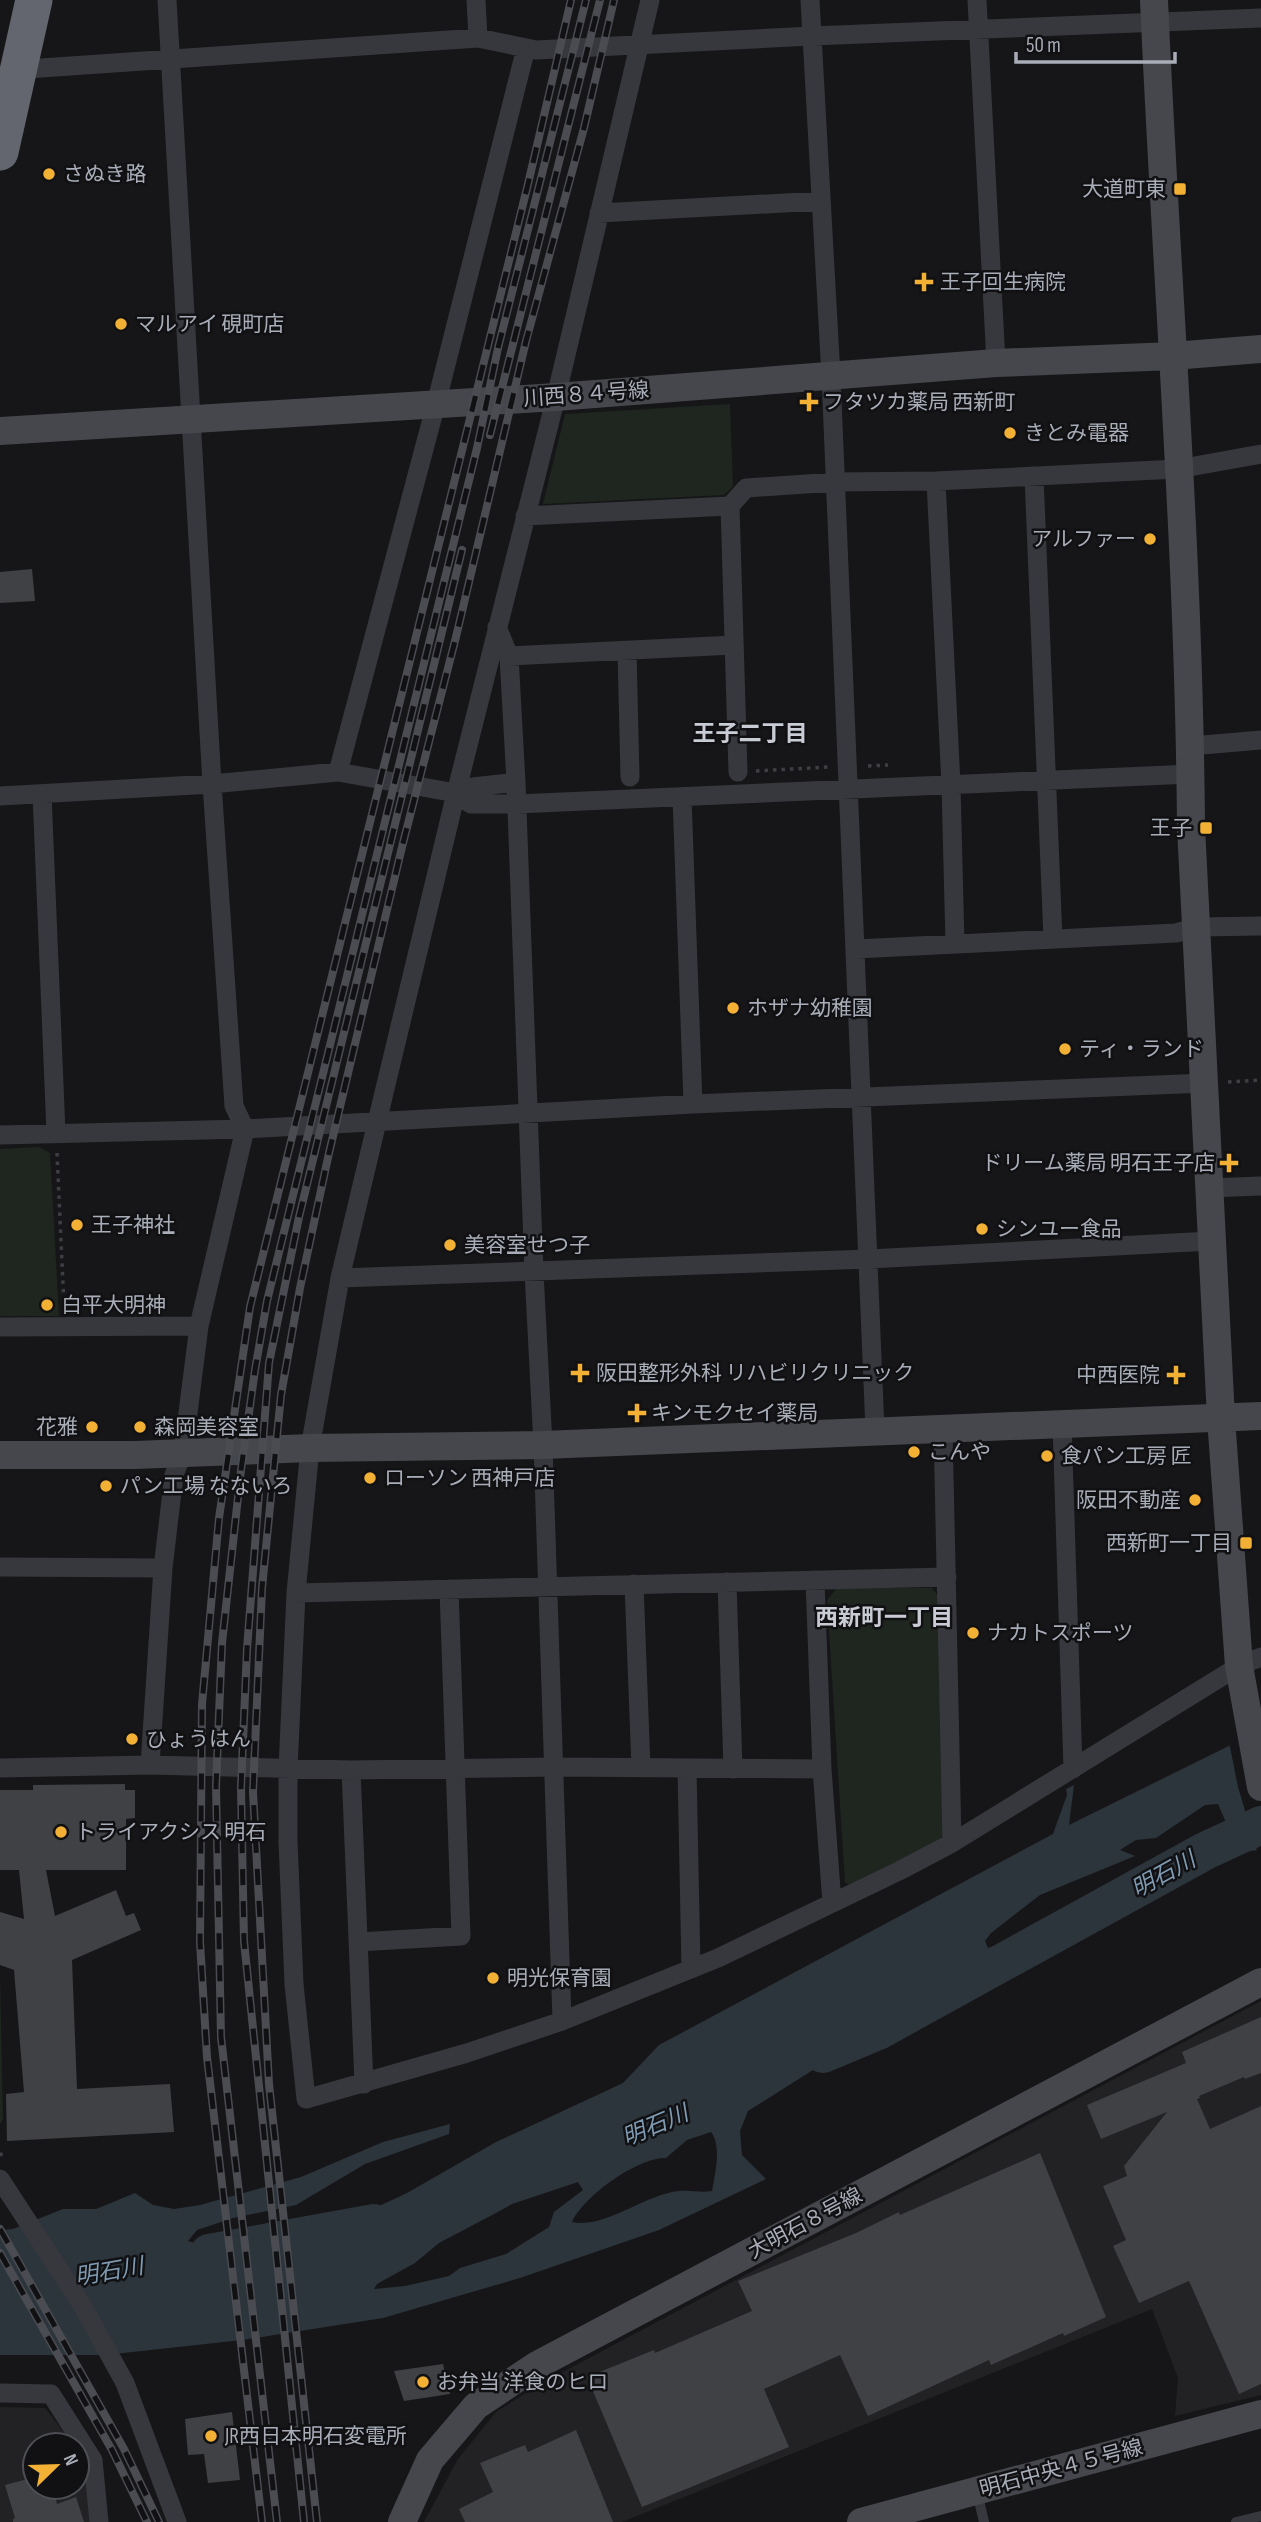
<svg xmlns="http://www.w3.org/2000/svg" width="1261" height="2522" font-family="'Sofia Sans Condensed','Noto Sans JP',sans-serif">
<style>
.built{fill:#222225}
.green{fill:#1e261f}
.water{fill:#2c353c;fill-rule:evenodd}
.pier{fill:#161618}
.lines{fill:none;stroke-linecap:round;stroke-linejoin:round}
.river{stroke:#2c353c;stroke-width:38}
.building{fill:#404145}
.path{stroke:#3d3f44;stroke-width:3.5;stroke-dasharray:3.5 5;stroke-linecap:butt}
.lane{stroke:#37383d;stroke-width:10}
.street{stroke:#37383d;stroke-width:19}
.secondary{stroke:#45474d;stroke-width:28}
.highway{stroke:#63666e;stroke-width:37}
.rail-casing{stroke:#4a4c52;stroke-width:8}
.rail{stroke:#111113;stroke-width:5;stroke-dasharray:16;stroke-linecap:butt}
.poi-dot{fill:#f2b134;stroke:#111113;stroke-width:2.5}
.labels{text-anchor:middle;stroke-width:5;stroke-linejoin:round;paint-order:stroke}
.poi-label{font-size:21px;fill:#a8adb8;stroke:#111113;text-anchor:start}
.street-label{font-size:21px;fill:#a8adb8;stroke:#111113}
.neighbourhood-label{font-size:23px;font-weight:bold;fill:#c9ccd4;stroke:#111113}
.water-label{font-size:23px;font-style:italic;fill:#7f9bb3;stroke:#111113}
</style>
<rect width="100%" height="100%" fill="#161618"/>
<path class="built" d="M1261 2001V2395L1175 2416 1178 2378 1152 2309 622 2522H424L458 2459 496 2412 542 2383Z
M0 2407 45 2408 74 2445H35V2487H77V2449L89 2464 94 2522H0Z"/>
<path class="green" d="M730 404 733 486 724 495 543 504 565 414Z
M39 1147 50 1153 59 1316H0V1149Z
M837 1588H932L939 1597 944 1836 907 1858 853 1886 845 1883 827 1600Z
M0 1973 3 2119 0 2124Z"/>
<path class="water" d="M1261 1730V1850L1239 1852 1218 1804 1205 1805 1156 1838 1136 1840 1120 1850 1135 1856 1040 1895 991 1933 985 1941 988 1948 1057 1928 1102 1924 1104 1927 1006 1967 979 1973 944 2014 927 2015 908 2010 748 2111 740 2131 742 2155 766 2179 659 2230 520 2278 383 2318 242 2340 105 2355H0V2230L13 2229 63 2209H96L135 2193 153 2205 174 2209 200 2205 301 2177 383 2142 450 2124 449 2134 365 2164 296 2205 233 2218 197 2230 188 2241 216 2249 315 2236 407 2193 496 2142 623 2083 659 2045 1053 1834 1067 1795 1066 1789 1074 1785 1069 1825ZM711 2132C722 2146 715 2174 712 2191 701 2193 690 2190 679 2191 645 2194 606 2229 572 2222 584 2196 638 2157 666 2158L687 2140ZM578 2182 583 2190 554 2212 549 2227 506 2254 460 2268 449 2276 405 2286 374 2289 377 2284 415 2263 439 2243 496 2213 512 2204Z"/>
<path class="pier" d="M1261 1727V1853L1258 1854 1238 1787 1229 1742Z"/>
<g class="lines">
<path class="river" d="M823 2054 878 2031 1205 1851 1261 1825
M209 2253 374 2223"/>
</g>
<path class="building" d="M32 569 35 601 0 603V572Z
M125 1784V1790H135V1818L126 1819V1870H46L55 1916 116 1890 126 1916 134 1913 141 1930 72 1960 77 2089 170 2084 174 2132 7 2141 6 2094 24 2092 14 1970 0 1965V1912L24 1919 19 1870H0V1790H33V1785Z
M1261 2017V2073L1245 2079 1244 2077 1199 2096 1200 2098 1197 2099 1210 2129 1261 2106V2384L1239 2394 1189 2281 1139 2303 1113 2246 1126 2240 1103 2186 1127 2176 1124 2166 1167 2112 1101 2139 1087 2105 1186 2063 1182 2052Z
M1040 2153 1106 2317 1064 2336 1063 2333 991 2365 989 2360 868 2416 840 2355 764 2389 789 2447 642 2507 587 2377 654 2350 655 2353 752 2311 738 2281 856 2233 899 2212 900 2215Z
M443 2364 450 2394 404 2401 394 2371Z
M232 2412 240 2480 208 2483 204 2454 188 2455 185 2419Z
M576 2430 613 2522H465L459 2509 493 2492 480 2463 525 2445 528 2452Z
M35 2477V2487H52L57 2504 76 2497 84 2522H13V2519L15 2518 5 2485Z"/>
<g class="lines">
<path class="path" d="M868 766 888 765
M756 771 828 767
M1228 1082 1261 1080
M57 1153 64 1306
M0 2153 5 2160"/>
<path class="lane" d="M977 2492 984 2522
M1236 2522 1261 2516"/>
<path class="street" d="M476 0 478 38
M650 0 556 397 456 793 377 1122 340 1278 310 1448 296 1593 288 1769V1842L294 1984 306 2099 467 2053 562 2021 718 1958 899 1871 952 1843 1239 1666 1261 1657
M810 0 831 376 875 1430
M977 0 996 363
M12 70 478 38 536 50 812 36 1261 18
M599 213 821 201
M1034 476 1053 939
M936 481 951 785 955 944
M730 506 738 772
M525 516 730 506 746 488 835 482 936 481 1178 469 1261 454
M497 627 509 656 516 782 534 1272 543 1445 562 2021
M627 651 630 777
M509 656 734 645
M1191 746 1261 740
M338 772 436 404 526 48
M456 793 473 787 516 782
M42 794 56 1133
M0 796 212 784 338 772 456 793 471 804H517L1191 774
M682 797 693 1104
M856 949 1176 933 1197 927 1261 926
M0 1135 245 1129 693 1104 1206 1083
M1209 1188 1261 1186
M340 1278 869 1259 1211 1241
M0 1327 199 1326
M1062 1424 1073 1769
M943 1429 952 1843
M0 1567 163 1568
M815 1580 822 1769 832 1903
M727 1582 733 1769
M634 1584 641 1768
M296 1593 947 1577
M150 1765 163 1568 174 1475 183 1452 199 1326 245 1129 234 1106 212 784 167 0
M0 1768 150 1765 351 1770 554 1767 822 1769
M687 1768 691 1969
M351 1770 364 2084
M358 1942 461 1936 449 1589
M0 2179 82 2305 125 2383 177 2522
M0 2393 51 2394 93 2460 99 2522"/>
<path class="secondary" d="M1154 0C1166 275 1189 551 1191 827L1221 1418 1239 1666 1261 1787
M0 431 556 397 996 363 1173 356 1261 349
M0 1455H135L310 1448 543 1445 1261 1416
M402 2522 430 2460 476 2406 537 2365 1261 1982
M861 2522 1261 2414"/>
<path class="highway" d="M0 152 34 0"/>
<g class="rail-casing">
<path id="rail" d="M490 435 600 0
M0 2229 124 2449 159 2522
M0 2253 112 2450 147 2522
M262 2522 207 2057 200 1942 202 1704 219 1518 250 1307 528 184 571 0
M277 2522 221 2037 216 1786 222 1643 241 1470 255 1370 267 1301 477 448 498 348 586 0
M304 2522 244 1941 241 1788 247 1649 269 1363 299 1217 462 550
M317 2522 269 2084 253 1792 262 1588 281 1395 300 1288 329 1153 402 847 456 637 526 341 584 128 614 0"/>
</g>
<use href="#rail" class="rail"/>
</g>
<g class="poi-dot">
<circle cx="49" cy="174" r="7"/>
<rect x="1173" y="182" width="14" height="14" rx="3.5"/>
<path d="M920.5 271.5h7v7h7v7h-7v7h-7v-7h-7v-7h7z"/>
<circle cx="121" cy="324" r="7"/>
<path d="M805.5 391.5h7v7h7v7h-7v7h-7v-7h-7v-7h7z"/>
<circle cx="1010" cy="433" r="7"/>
<circle cx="1150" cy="539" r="7"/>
<rect x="1199" y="821" width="14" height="14" rx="3.5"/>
<circle cx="733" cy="1008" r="7"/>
<circle cx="1065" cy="1049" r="7"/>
<path d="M1225.5 1152.5h7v7h7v7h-7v7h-7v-7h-7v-7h7z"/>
<circle cx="77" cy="1225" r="7"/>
<circle cx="982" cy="1229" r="7"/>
<circle cx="450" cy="1245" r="7"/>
<circle cx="47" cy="1305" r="7"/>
<path d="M576.5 1362.5h7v7h7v7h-7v7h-7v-7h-7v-7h7z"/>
<path d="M1172.5 1364.5h7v7h7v7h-7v7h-7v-7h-7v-7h7z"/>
<path d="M633.5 1402.5h7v7h7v7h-7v7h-7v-7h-7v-7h7z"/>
<circle cx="92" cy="1427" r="7"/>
<circle cx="140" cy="1427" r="7"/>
<circle cx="914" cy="1452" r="7"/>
<circle cx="1047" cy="1456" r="7"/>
<circle cx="370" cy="1478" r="7"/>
<circle cx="106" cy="1486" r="7"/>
<circle cx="1195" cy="1500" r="7"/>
<rect x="1239" y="1536" width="14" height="14" rx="3.5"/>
<circle cx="973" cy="1633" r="7"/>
<circle cx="132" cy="1739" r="7"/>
<circle cx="61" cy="1832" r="7"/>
<circle cx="493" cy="1978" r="7"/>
<circle cx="423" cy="2382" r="7"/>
<circle cx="211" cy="2436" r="7"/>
</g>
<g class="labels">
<g class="poi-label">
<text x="63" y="181">さぬき路</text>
<text x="1166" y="196" text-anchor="end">大道町東</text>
<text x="940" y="289">王子回生病院</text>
<text x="135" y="331">マルアイ 硯町店</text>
<text x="823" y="409">フタツカ薬局 西新町</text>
<text x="1024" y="440">きとみ電器</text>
<text x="1136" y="546" text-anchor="end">アルファー</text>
<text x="1192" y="835" text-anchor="end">王子</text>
<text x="747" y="1015">ホザナ幼稚園</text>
<text x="1079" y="1056">ティ・ランド</text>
<text x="1215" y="1170" text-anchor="end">ドリーム薬局 明石王子店</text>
<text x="91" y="1232">王子神社</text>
<text x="996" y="1236">シンユー食品</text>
<text x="464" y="1252">美容室せつ子</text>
<text x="61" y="1312">白平大明神</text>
<text x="596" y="1380">阪田整形外科 リハビリクリニック</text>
<text x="1160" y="1382" text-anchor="end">中西医院</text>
<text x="651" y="1420">キンモクセイ薬局</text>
<text x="78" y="1434" text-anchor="end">花雅</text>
<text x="154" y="1434">森岡美容室</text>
<text x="928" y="1459">こんや</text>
<text x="1061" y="1463">食パン工房 匠</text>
<text x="384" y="1485">ローソン 西神戸店</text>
<text x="120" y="1493">パン工場 なないろ</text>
<text x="1181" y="1507" text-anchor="end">阪田不動産</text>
<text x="1232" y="1550" text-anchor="end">西新町一丁目</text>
<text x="987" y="1640">ナカトスポーツ</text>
<text x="146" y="1746">ひょうはん</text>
<text x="75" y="1839">トライアクシス 明石</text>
<text x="507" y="1985">明光保育園</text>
<text x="437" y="2389">お弁当 洋食のヒロ</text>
<text x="225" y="2443">JR西日本明石変電所</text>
</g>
<g class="street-label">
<text transform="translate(586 394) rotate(-4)" y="7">川西８４号線</text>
<text transform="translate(805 2223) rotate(-28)" y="7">大明石８号線</text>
<text transform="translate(1061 2468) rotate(-15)" y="7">明石中央４５号線</text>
</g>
<g class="neighbourhood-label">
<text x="750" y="741">王子二丁目</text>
<text x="884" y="1625">西新町一丁目</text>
</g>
<g class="water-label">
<text transform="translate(1163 1874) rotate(-29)" y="8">明石川</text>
<text transform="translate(655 2125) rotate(-23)" y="8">明石川</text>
<text transform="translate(109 2271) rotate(-10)" y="8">明石川</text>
</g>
</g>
<g transform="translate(56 2466) rotate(67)"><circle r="33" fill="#111113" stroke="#4d4f55" stroke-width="2"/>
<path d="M0-5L12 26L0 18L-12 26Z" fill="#f2b134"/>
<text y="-10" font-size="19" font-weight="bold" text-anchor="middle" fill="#a8adb8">N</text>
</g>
<path d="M1016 52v10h159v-10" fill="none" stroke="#a8adb8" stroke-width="3.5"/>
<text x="1026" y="52" font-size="21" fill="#a8adb8" stroke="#111113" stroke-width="5" paint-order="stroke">50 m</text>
</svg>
